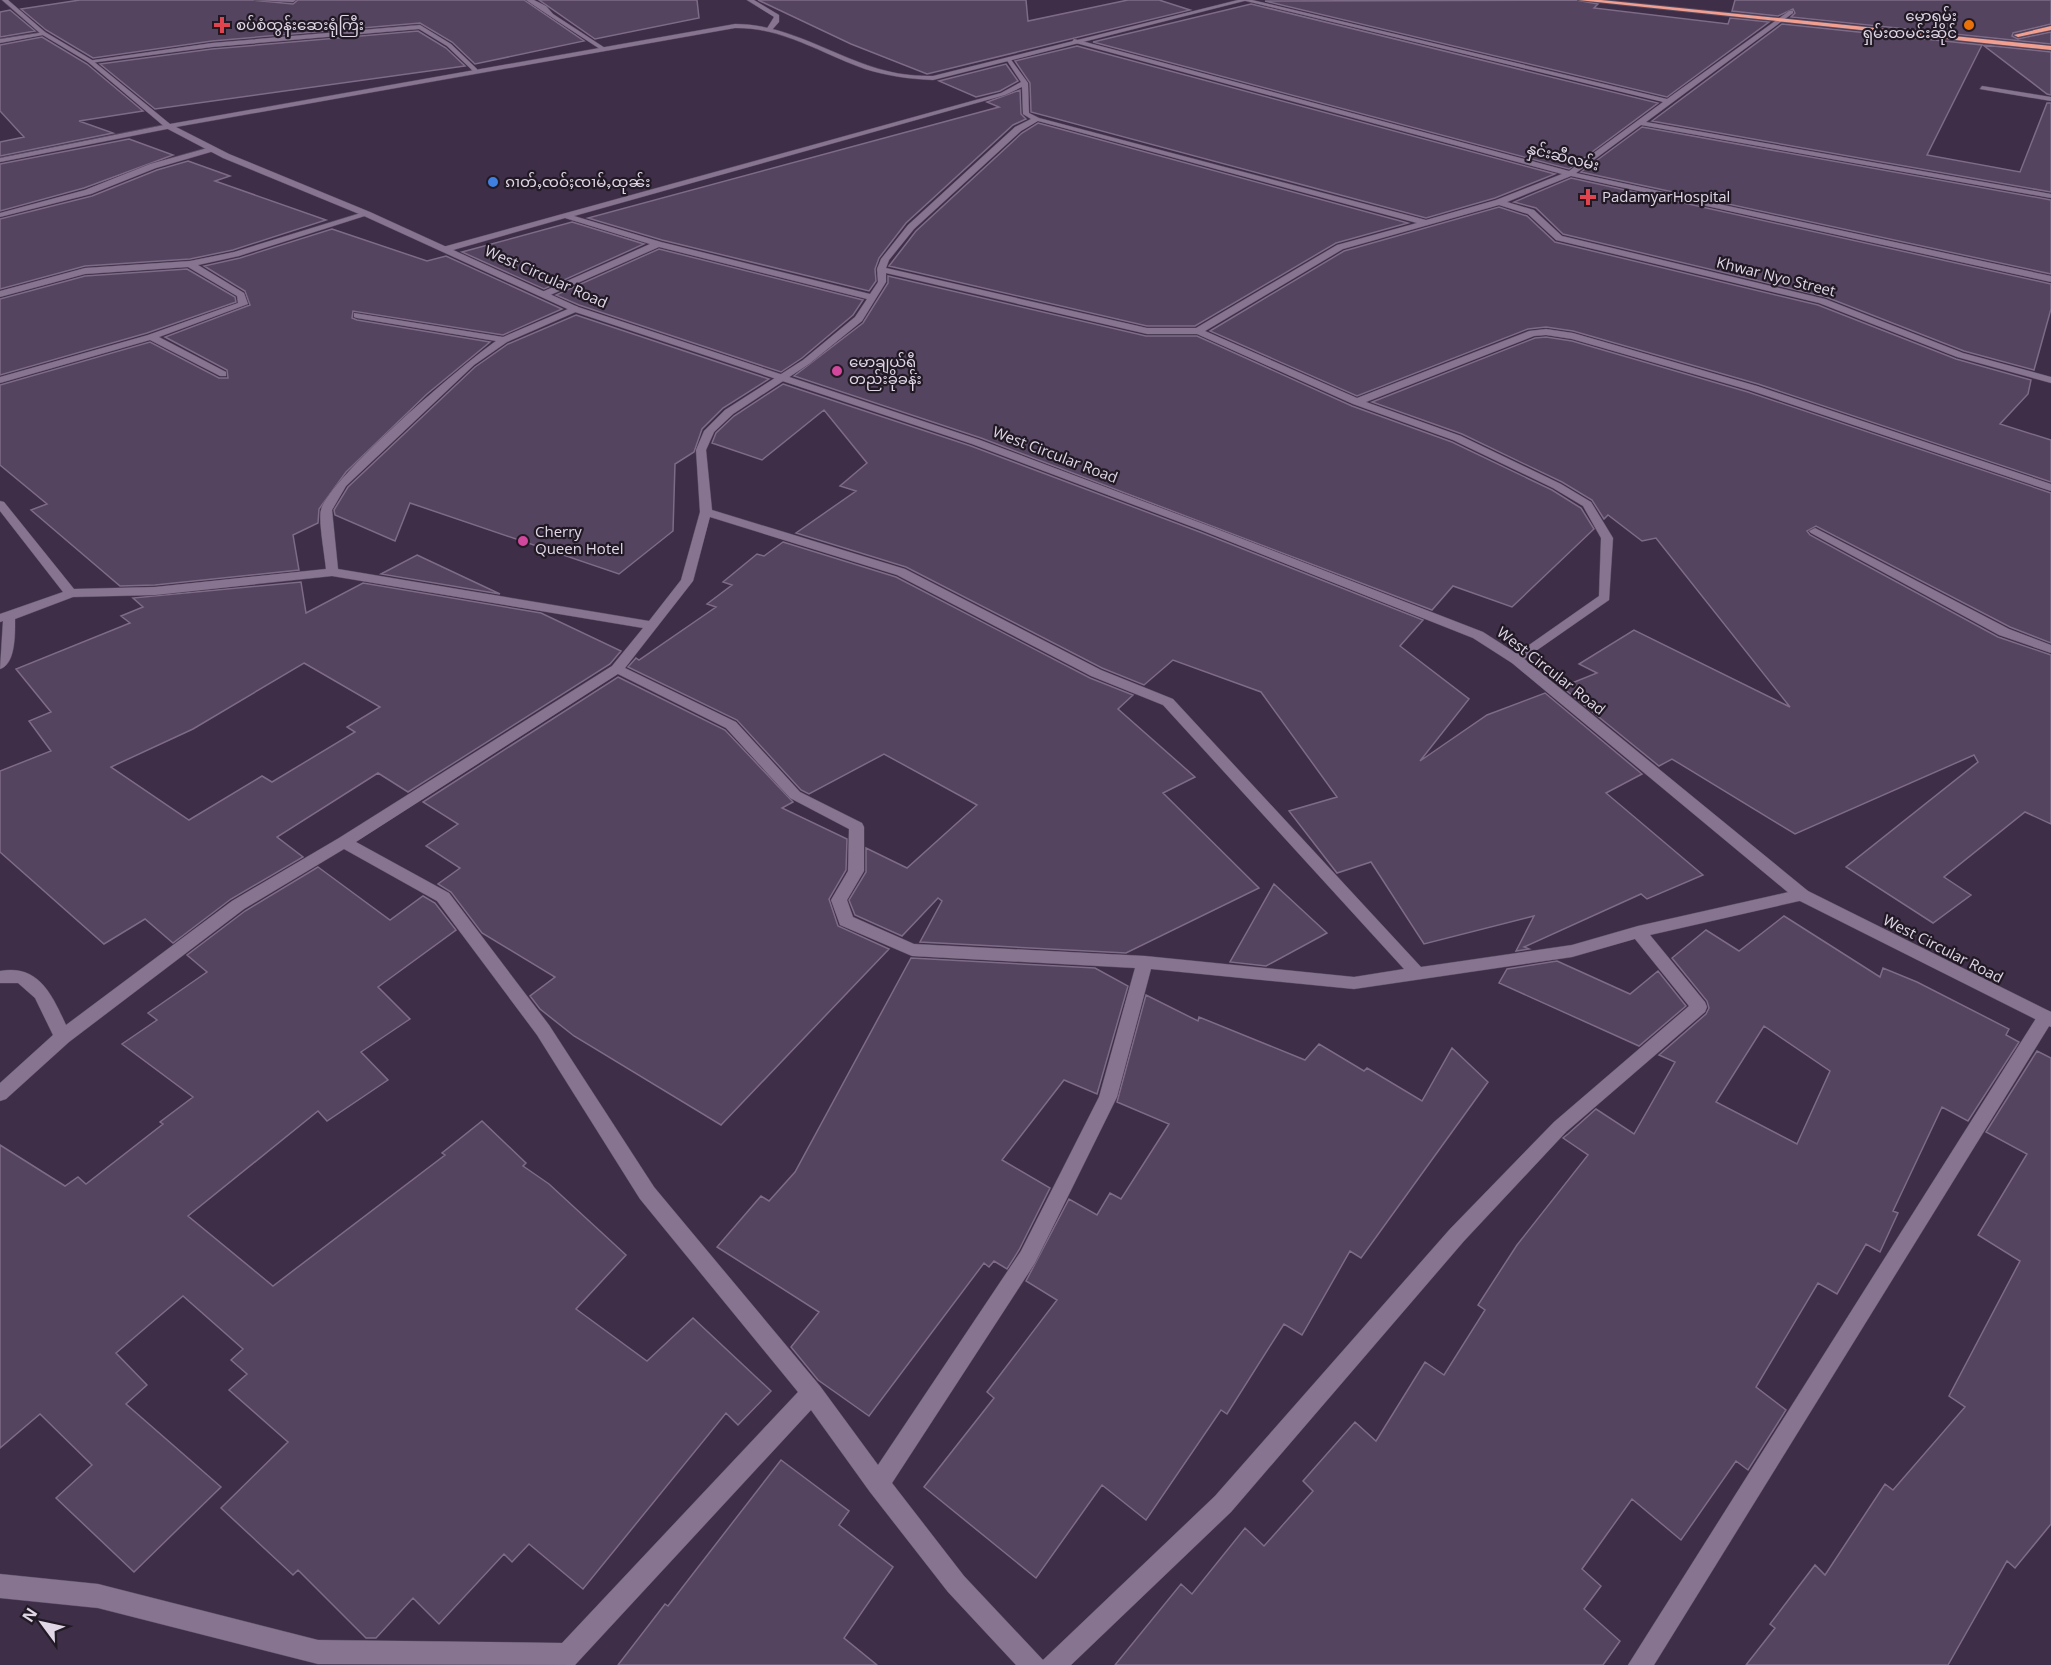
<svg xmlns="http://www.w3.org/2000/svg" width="2051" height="1665" font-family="'Open Sans','Noto Sans Myanmar',sans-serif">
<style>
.building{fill:#55445f;stroke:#7e6b88;stroke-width:1.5;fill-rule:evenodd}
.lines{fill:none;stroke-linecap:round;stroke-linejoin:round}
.lane-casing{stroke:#594c61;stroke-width:1}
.street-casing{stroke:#594c61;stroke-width:1}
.secondary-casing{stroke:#594c61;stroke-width:1}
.highway-casing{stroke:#594c61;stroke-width:2}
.lane{fill:#877491;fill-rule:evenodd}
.street{fill:#877491;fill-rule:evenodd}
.secondary{fill:#877491;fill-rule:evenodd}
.highway{fill:#f19f91;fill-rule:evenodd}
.health-dot{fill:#e0444e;stroke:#211a25;stroke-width:2}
.food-dot{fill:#e8710a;stroke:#211a25;stroke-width:2}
.shop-dot{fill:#3f7fe0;stroke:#211a25;stroke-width:2}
.hotel-dot{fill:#d1479c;stroke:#211a25;stroke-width:2}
.labels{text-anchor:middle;stroke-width:4.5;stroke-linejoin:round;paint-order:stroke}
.far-poi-label{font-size:15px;fill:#e0d6e6;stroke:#211a25;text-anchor:start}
.far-street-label{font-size:15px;fill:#e0d6e6;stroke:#211a25}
</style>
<rect width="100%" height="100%" fill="#3e2e47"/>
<path class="building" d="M80 0H252L293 4 298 0H524L584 41 475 64 452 42 420 23 212 41 93 58 46 30 21 9Z
M539 0H697L699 18 595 39Z
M758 0H1026L1028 21 1128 0H1159L1190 10 927 74 851 44Z
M1576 0 1598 4 1594 8 1728 24 1730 18 1769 22 1667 97 1265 1Z
M1735 0H2051V24L2013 33 2012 36 2018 39 2051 32V44L1791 17 1795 13 1793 9 1778 16 1732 11Z
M1251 4 1658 103 1569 169 1093 42Z
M10 10 35 31 0 37V12Z
M1782 24 1982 45 1927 155 2020 172 2047 103H2051V192L1652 121Z
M418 31 446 48 465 66 155 109 100 64 212 49Z
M42 37 87 64 143 111 79 121 113 133 0 156V142L24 137 0 111V45Z
M1983 45 2051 52V95L2047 94Z
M1077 46 1555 174 1495 198 1426 218 1031 112 1030 83 1015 61Z
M1006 64 1018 81 1000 91 976 97 939 81Z
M1020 90 1021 114 1026 119 1013 125 906 223 879 258 875 269 876 281 869 291 662 240 588 218 999 107 987 102Z
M1038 123 1408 223 1336 243 1195 326H1147L889 266 916 231 1022 133Z
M1642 127 2051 200V274L1581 172Z
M129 139 173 155 84 188 0 211V164Z
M188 161 230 176 215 181 326 220 233 250 190 259 85 266 0 289V219L92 196 157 170Z
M1571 178 2051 284V309L2034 370 1964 351 1826 297 1563 234 1536 208 1514 202Z
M1499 207 1527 216 1555 242 1818 305 1956 359 2031 380 2028 394 2000 424 2051 440V482L1758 384 1573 331 1546 327 1528 329 1357 396 1210 331 1344 251Z
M572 222 644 244 544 289 462 252Z
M332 229 427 261 446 256 562 309 503 335 353 311 352 318 357 320 490 342 427 394 346 472 319 509 318 523 293 535 299 570 155 585 120 586 31 510 47 504 0 465V385L150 342 219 378H228L227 370 165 337 250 305 245 291 204 266 240 258Z
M659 249 863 300 853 315 802 358 781 372 579 305 556 295Z
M187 269 235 297 236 302 147 333 0 375V299L85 276Z
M888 276 1146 336H1197L1352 406 1452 442 1552 490 1581 508 1594 529 1512 607 1453 586 1432 610 981 438 794 376 863 323 888 283Z
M576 315 769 379 723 408 702 429 694 452 675 464 673 531 619 574 410 503 395 541 335 515 334 510 348 487 475 367 508 344Z
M1546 337 1572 341 1748 392 2051 493V643L2010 627 1816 526 1807 531 1810 535 1998 637 2051 655V824L2025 812 1944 877 1971 895 1933 923 1846 867 1978 762 1974 755 1795 834 1672 759 1659 766 1562 687 1597 673 1579 664 1634 630 1790 707 1656 538 1642 541 1608 515 1604 519 1592 500 1562 482 1462 434 1372 402 1535 338Z
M783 384 971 446 1200 532 1423 620 1400 646 1469 699 1420 761 1487 715 1545 693 1642 774 1606 793 1703 875 1647 899 1641 894 1524 947 1529 949 1516 951 1534 916 1424 944 1371 862 1337 873 1289 811 1337 797 1261 692 1173 660 1144 685 1102 668 906 567 796 533 856 491 840 486 867 463 824 410 762 460 712 443 716 433 734 416Z
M783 542 896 577 1090 678 1133 695 1118 709 1195 777 1163 793 1259 888 1126 953 920 942 942 901 938 898 902 936 855 915 849 900 866 872V848L907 868 977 805 884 754 809 794 801 790 737 720 628 667 636 658 639 660 716 607 707 604 732 585 723 582 757 554 764 556Z
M417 555 500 594 381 574Z
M301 582 306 613 363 583 541 613 621 651 610 664 408 792 378 773 277 837 303 857 231 899 173 943 145 919 104 944 0 852V771L51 751 29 721 51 712 16 669 130 623 121 616 143 607 133 598ZM304 663 380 707 347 727 355 732 272 782 262 776 189 820 111 767 193 729Z
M618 677 725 730 793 802 782 808 847 839 846 870 829 899 838 926 889 949 721 1125 574 1036 540 1009 530 996 555 977 482 933 451 892 438 884 460 868 426 846 458 824 423 802Z
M318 867 390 920 423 896 435 903 456 930 378 987 410 1019 361 1052 388 1080 327 1121 318 1111 188 1216 273 1286 445 1155 442 1153 482 1121 526 1163 523 1166 549 1184 626 1255 576 1309 647 1361 693 1318 771 1391 738 1425 726 1413 583 1589 529 1544 512 1562 504 1554 439 1624 413 1598 376 1638H366L298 1570 293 1575 221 1508 288 1442 229 1390 247 1374 231 1360 243 1349 183 1296 116 1353 147 1385 126 1404 221 1487 134 1572 56 1498 92 1465 40 1414 0 1448V1145L65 1186 78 1177 86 1184 163 1124 160 1122 193 1097 122 1044 157 1020 148 1013 207 972 187 955 245 911Z
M1274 884 1327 933 1266 966 1230 962Z
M1784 916 1880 977 1883 968 1917 982 2009 1029 2006 1035 2019 1042 1968 1121 1942 1107 1893 1211 1898 1213 1880 1252 1866 1244 1837 1294 1818 1283 1756 1387 1786 1410 1748 1470 1736 1461 1681 1540 1632 1499 1582 1569 1601 1586 1584 1609 1620 1641 1603 1665H1115L1181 1584 1192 1594 1245 1528 1264 1546 1313 1491 1303 1481 1355 1422 1376 1441 1425 1362 1444 1375 1485 1310 1478 1305 1517 1245 1588 1155 1563 1138 1568 1134 1596 1109 1634 1134 1675 1062 1659 1055 1706 1014 1709 1008 1707 1001 1672 958 1706 930 1739 951ZM1764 1026 1830 1071 1797 1144 1716 1102Z
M911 958 1095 968 1128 986 1097 1094 1064 1080 1002 1160 1050 1188 1019 1250 1007 1269 994 1261 989 1267 984 1263 869 1416 818 1380 791 1347 819 1312 717 1247 761 1196 769 1201 795 1172Z
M1557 961 1630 994 1658 971 1686 1006 1639 1046 1499 983 1507 969Z
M1146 995 1198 1021 1199 1017 1305 1060 1319 1044 1364 1071 1367 1068 1422 1101 1452 1048 1488 1082 1361 1258 1350 1251 1302 1335 1284 1324 1227 1414 1221 1410 1146 1520 1102 1485 1036 1578 924 1487 994 1398 987 1392 1057 1300 1026 1281 1069 1199 1097 1215 1110 1193 1121 1199 1169 1124 1117 1102Z
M2037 1051 2051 1058V1524L2015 1568 2007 1561 1948 1665H1746L1775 1628 1770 1624 1815 1565 1825 1575 1885 1484 1893 1490 1965 1407 1949 1396 2020 1261 1978 1235 2027 1154 1986 1132Z
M781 1460 849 1511 839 1525 893 1567 844 1638 877 1665H618L665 1604 668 1606Z"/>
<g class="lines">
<g class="lane-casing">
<path id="lane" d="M254 0H296L293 2Z"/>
</g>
<g class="street-casing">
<path id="street" d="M526 0H534L546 6 553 14 605 48 600 49C575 33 550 16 526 0Z
M747 0H754L779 15V22L771 31 766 30 774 17Z
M1242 0H1252L1667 99 1789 11H1793V13L1646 122 2051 194V198L1641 125 1576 173 2051 276V282L1571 176 1507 202 1534 210 1562 236 1825 299 1963 353 2051 377V383L1957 357 1819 303 1556 240 1528 214 1499 205 1343 249 1205 331 1357 398 1529 331 1546 329 1573 333 1757 386 2051 484V491L1749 390 1572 339 1546 335 1534 336 1366 402 1461 436 1561 484 1591 502 1613 538 1609 600 1517 664 1512 663 1510 660 1512 657 1599 596 1601 538 1583 506 1553 488 1453 440 1353 404 1197 334H1147L886 273V282L862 321 809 364 733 414 714 432 706 450 712 510 905 569 1101 670 1173 699 1421 967 1572 945 1638 926 1802 889 1808 891 1810 895 1808 899 1650 935 1705 1002 1707 1007 1705 1012 1566 1132 1464 1241 1231 1512 1071 1665H1016L948 1592 870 1492 811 1410 575 1665 318 1664 98 1608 0 1598V1574L98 1584 318 1640 562 1643 798 1392 640 1199 537 1035 437 901 344 849 244 909 69 1042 6 1099 0 1101V1083L53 1035 35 998 18 983H0V971C39 964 52 995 66 1025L232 901 339 838 612 666 643 628 332 576 155 595 73 597 15 619C15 633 16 664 0 669L3 621 0 622V614L63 592 0 511V501L4 502 74 589 155 587 326 569C325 557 318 519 321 510 329 478 464 363 496 341L357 318 354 317V313L503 337 575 306 578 307V311L507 342 474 365 346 486 332 510 338 569 649 621 681 580 700 512 696 450 704 431 725 410 803 360 855 317 867 299 659 247 548 296H542V292L650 244 565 218 446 252 443 251V247L1001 93 1021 82 1006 59 1009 57 1028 83 1029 113 1039 118 1426 220 1496 200 1562 174 1072 42 1074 39 1569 171 1663 102ZM1022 87 1023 114 1031 119 1015 127 908 225 881 259 877 269 878 282 870 294 661 242 574 216 1005 95ZM1038 121 1417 223 1337 245 1196 328H1147L886 268 889 260 914 229 1021 131ZM710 517 897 575 1091 676 1163 705 1404 969 1354 977 1145 956 914 944 853 917 847 900 864 871V827L862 823 800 792 736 722 625 668 693 581ZM618 674 726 728 790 798 849 829 848 871 831 900 840 925 912 956 1135 968 1099 1097 1021 1251 878 1465 820 1386 654 1187 549 1025 449 893 356 842ZM1635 939 1689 1006 1554 1122 1450 1229 1215 1496 1043 1660 964 1576 892 1483 1035 1263 1117 1097 1151 969 1354 989 1572 957Z
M420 25 451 44 477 69V71H473L447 46 419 29 212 47 90 63 87 61 212 43Z
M45 32 43 35 0 43V39Z
M1982 86 2051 97V101L1980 89Z
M169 124 172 128 0 162V158Z
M211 147 214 151 156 168 91 194 0 217V213L85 190 150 164Z
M364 212 371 214 239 256 198 265 244 293 248 304 159 337 226 372V376H220L150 340 0 383V377L148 335 238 303 237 296 188 267 85 274 0 297V291L85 268 190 261 234 252Z
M1815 528 2009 629 2051 645V653L1999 635 1811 533 1809 531Z
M2046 1010 2051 1012V1023L1654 1665H1628L2040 1012Z"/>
</g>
<g class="secondary-casing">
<path id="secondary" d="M2 0H8L45 32 92 60 170 124 735 24C790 24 835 58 887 71 902 75 918 76 933 76L1238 0H1248L933 80C909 79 888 76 865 69 822 54 782 27 735 28L176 127 229 154 370 212 578 307 980 440 1209 526 1483 632 1522 657 1808 891 2051 1012V1027L1796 899 1512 663 1473 638 1201 530 972 444 572 311 364 216 223 158 166 128 88 62 41 34Z"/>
</g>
<g class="highway-casing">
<path id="highway" d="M1578 0H1601L2051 46V50Z
M2051 26V30L2018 37 2014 35Z"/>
</g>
<use href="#lane" class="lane"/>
<use href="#street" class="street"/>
<use href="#secondary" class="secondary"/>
<use href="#highway" class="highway"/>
</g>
<g class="health-dot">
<path d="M219 16h6v6h6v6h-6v6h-6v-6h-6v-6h6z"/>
<path d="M1585 188h6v6h6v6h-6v6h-6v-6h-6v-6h6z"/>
</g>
<circle class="food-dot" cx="1969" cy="25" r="6"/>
<circle class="shop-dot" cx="493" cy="182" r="6"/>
<g class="hotel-dot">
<circle cx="837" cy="371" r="6"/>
<circle cx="523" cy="541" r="6"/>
</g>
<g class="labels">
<g class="far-poi-label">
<text x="1957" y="21" text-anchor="end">မောရှမ်း<tspan x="1957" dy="17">ရှမ်းထမင်းဆိုင်</tspan></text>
<text x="236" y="30">စပ်စံထွန်းဆေးရုံကြီး</text>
<text x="505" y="187">ၵၢတ်ႇၸဝ်ႈၸၢမ်ႇထုၼ်း</text>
<text x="1602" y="202">PadamyarHospital</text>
<text x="849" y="367">မောချယ်ရီ<tspan x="849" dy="17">တည်းခိုခန်း</tspan></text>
<text x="535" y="537">Cherry<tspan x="535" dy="17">Queen Hotel</tspan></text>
</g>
<g class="far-street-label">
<text transform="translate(1563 157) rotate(14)" y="5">နှင်းဆီလမ်း</text>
<text transform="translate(546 277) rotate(24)" y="5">West Circular Road</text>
<text transform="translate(1776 277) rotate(14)" y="5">Khwar Nyo Street</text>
<text transform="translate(1055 455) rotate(21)" y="5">West Circular Road</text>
<text transform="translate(1551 671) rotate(38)" y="5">West Circular Road</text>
<text transform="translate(1943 949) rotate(27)" y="5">West Circular Road</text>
</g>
</g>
<g transform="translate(42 1623) rotate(303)" stroke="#211a25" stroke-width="4.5" paint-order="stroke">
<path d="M0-4.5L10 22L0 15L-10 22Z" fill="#e0d6e6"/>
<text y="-9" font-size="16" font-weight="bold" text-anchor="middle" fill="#e0d6e6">N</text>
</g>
</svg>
